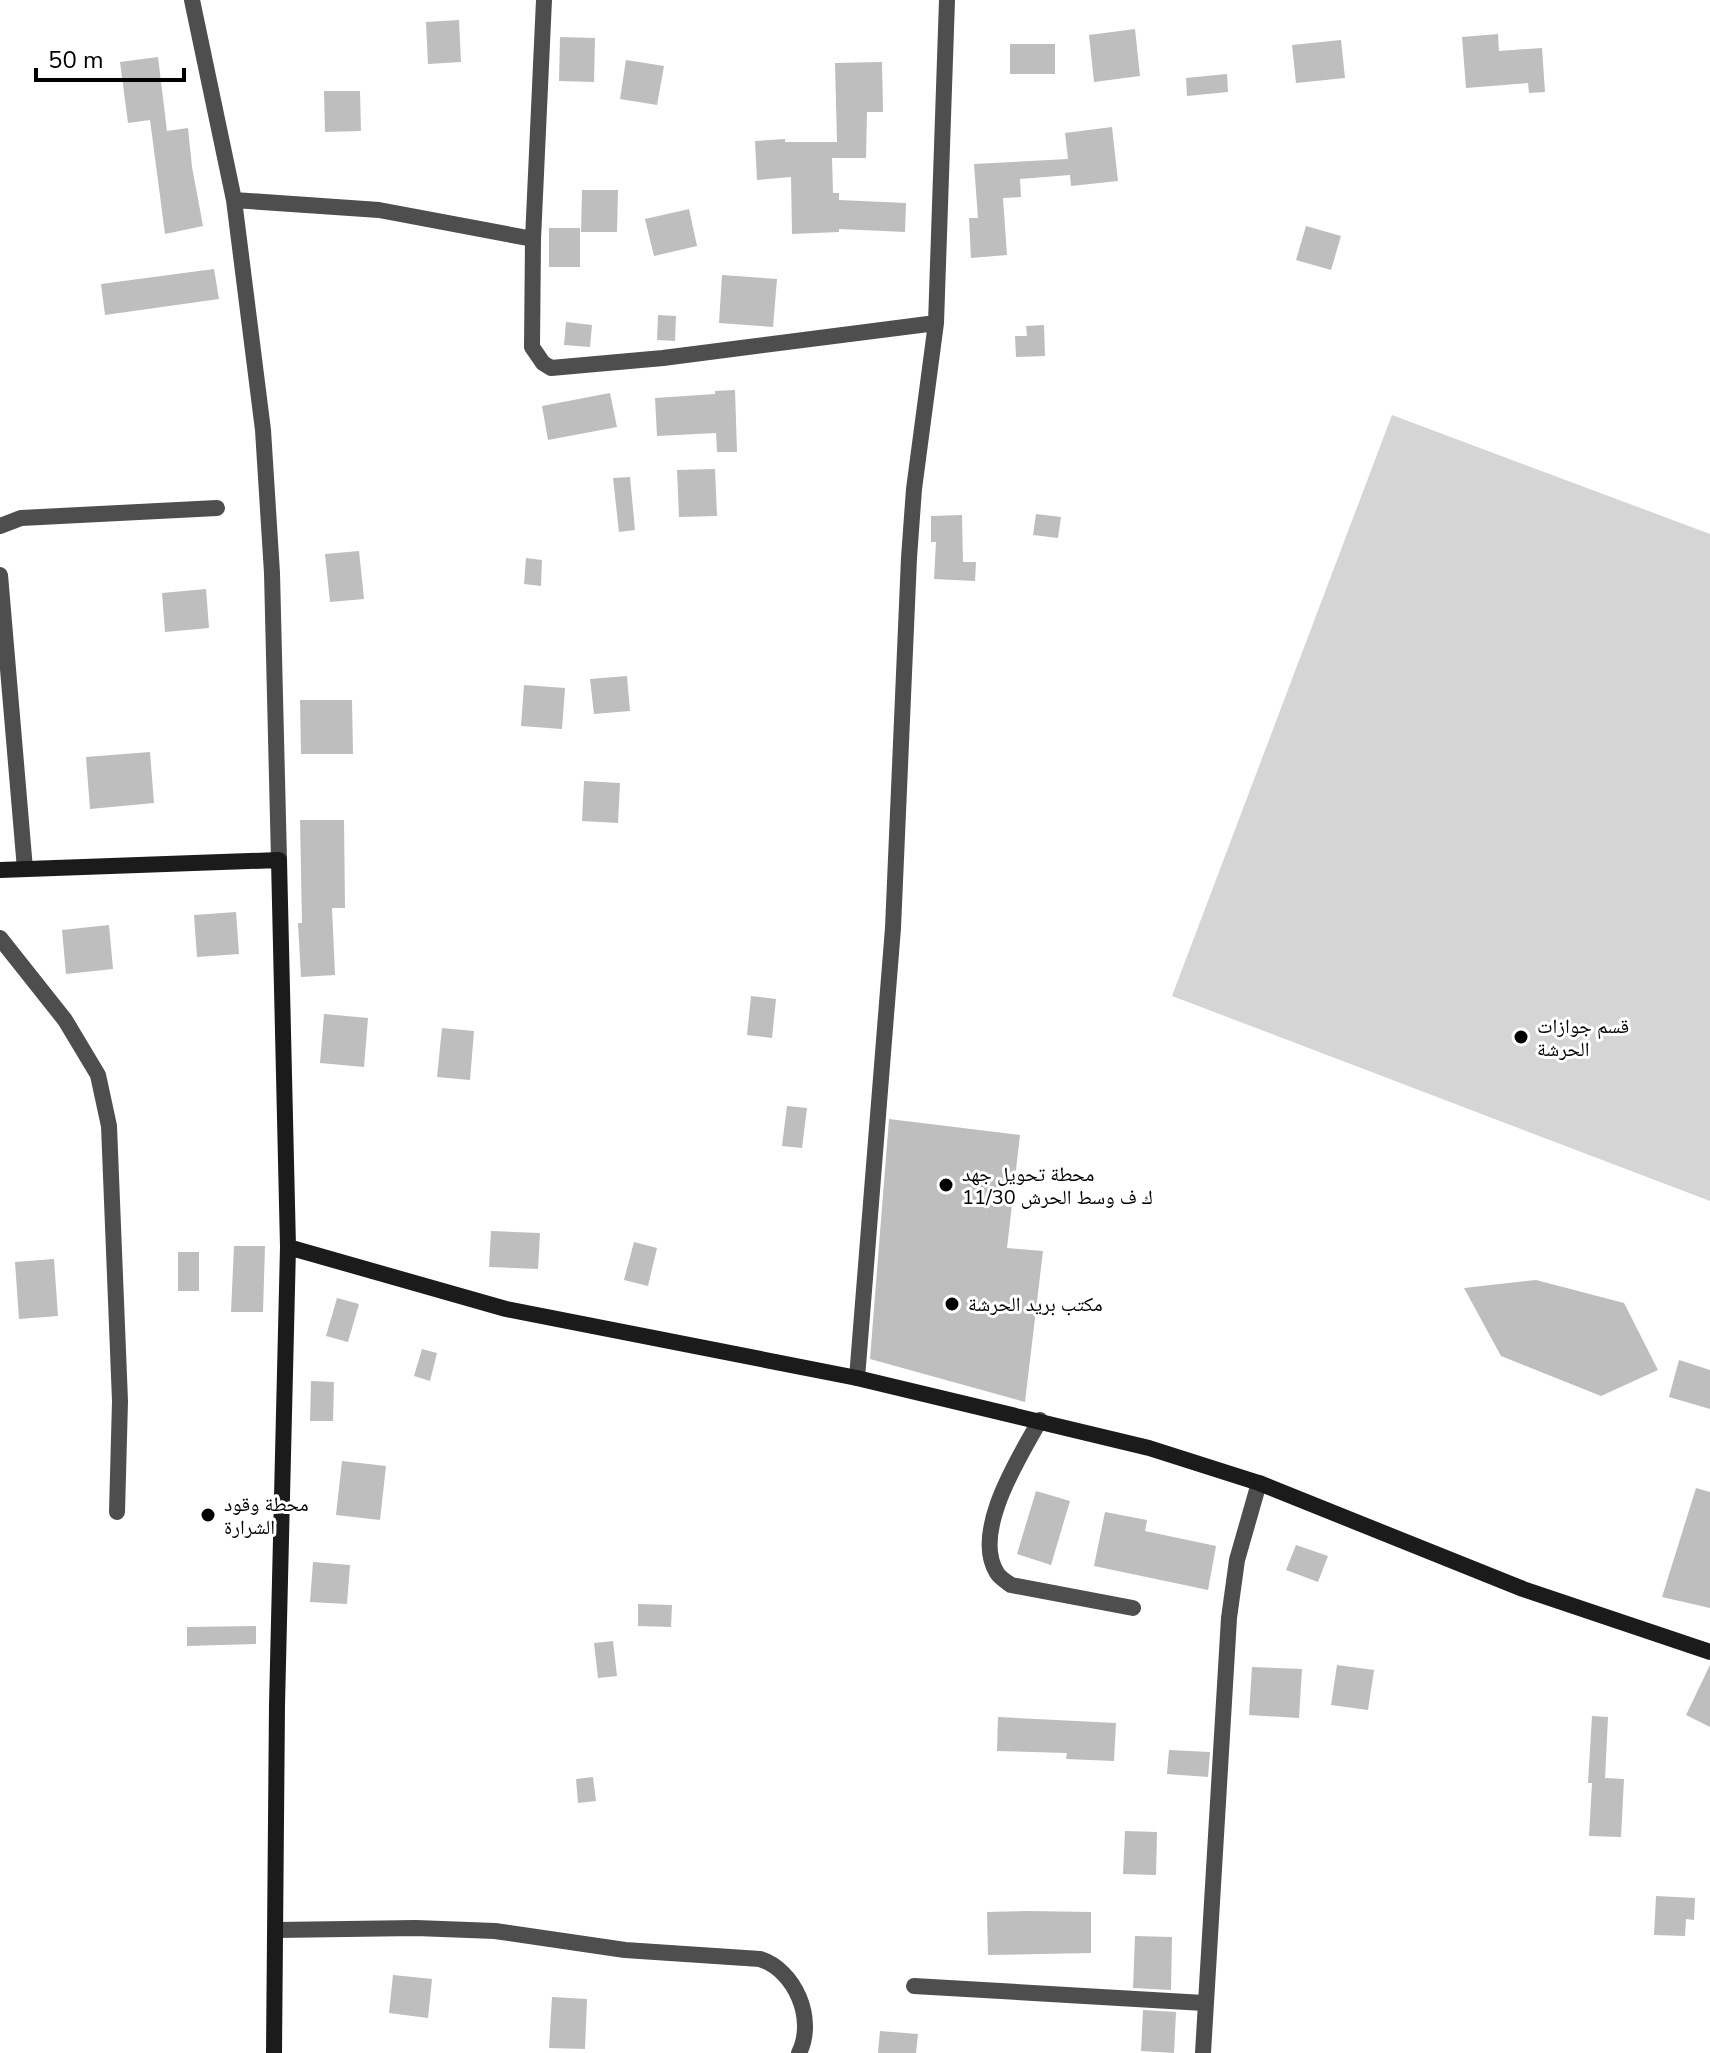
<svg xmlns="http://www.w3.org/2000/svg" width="1710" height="2053" font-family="'Nunito Sans','Noto Naskh Arabic',sans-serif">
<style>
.green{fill:#d5d5d5}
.building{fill:#bebebe}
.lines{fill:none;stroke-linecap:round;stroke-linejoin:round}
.street{stroke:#4e4e4e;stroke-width:16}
.secondary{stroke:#1b1b1b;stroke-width:16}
.poi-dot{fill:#000;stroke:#fff;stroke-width:3}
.labels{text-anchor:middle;stroke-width:6;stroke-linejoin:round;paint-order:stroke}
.poi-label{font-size:20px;fill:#000;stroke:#fff;text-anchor:start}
</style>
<rect width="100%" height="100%" fill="#fff"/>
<path class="green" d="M1392 415 1710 534V1201L1172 996Z"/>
<path class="building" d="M459 20 461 62 428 64 426 22Z
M1135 29 1140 76 1094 82 1089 35Z
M1498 34 1499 51 1542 48 1545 92 1529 93 1528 83 1466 88 1462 37Z
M560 37 595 38 594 82 559 81Z
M1341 40 1345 78 1296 83 1292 45Z
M1010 44H1055V74H1010Z
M158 57 167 131 188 128 192 167 203 226 165 234 150 120 128 123 120 62Z
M626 60 664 66 657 105 620 99Z
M882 62 883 112H867L866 158H832L833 193H839V200L906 203 905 232 839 229V232L792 234 791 177 757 180 755 141 785 139V142H837L835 63Z
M1227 74 1228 92 1187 96 1186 78Z
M324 91H360L361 131 325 132Z
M1112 127 1118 181 1071 186 1070 175 1020 179 1021 197 1003 198 1007 255 971 258 969 218H978L974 164 1068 159 1065 133Z
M582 190H618L617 232H581Z
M689 209 697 246 654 256 645 219Z
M1306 226 1341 236 1331 270 1296 260Z
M549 228H580V267H549Z
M214 269 219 299 105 315 101 284Z
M722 275 777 279 773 327 719 323Z
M658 315 676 316 675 341 657 340Z
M566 322 592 325 590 347 564 345Z
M1044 325 1045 356 1016 357 1015 336H1027L1026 326Z
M735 390 737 452H717L716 433 657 436 655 398 715 394V391Z
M610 393 617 427 548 440 542 406Z
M715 469 717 516 679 517 677 470Z
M630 477 635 530 619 532 613 478Z
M1036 514 1061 517 1058 538 1033 535Z
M962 515 963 562H976L975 581 934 579 936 542H931V516Z
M359 551 364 599 330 602 325 554Z
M526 558 542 560 541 586 524 584Z
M206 589 209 628 165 632 162 593Z
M627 676 630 711 594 714 590 679Z
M524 685 565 688 562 729 521 726Z
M300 700H352L353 754H301Z
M150 752 154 803 90 809 86 757Z
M584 781 620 783 618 823 582 821Z
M300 820H344L345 908H332L335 975 301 977 298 923H302Z
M236 912 239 954 197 957 194 915Z
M109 925 113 969 66 974 62 930Z
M751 996 776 999 772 1038 747 1035Z
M324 1014 368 1018 364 1067 320 1063Z
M442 1028 474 1031 470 1080 437 1077Z
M787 1106 807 1108 802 1148 782 1146Z
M889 1119 1020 1135 1007 1248 1043 1251 1025 1402 870 1359Z
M491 1231 540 1233 538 1269 489 1267Z
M634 1242 657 1248 648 1286 624 1280Z
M234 1246H265L263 1312H231Z
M178 1252H199V1291H178Z
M54 1259 58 1316 19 1319 15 1262Z
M1536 1280 1624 1303 1658 1370 1601 1396 1501 1356 1464 1288Z
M337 1298 359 1304 348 1342 326 1336Z
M422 1349 437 1353 430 1381 414 1376Z
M1679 1360 1710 1370V1409L1669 1397Z
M311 1381 334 1382 333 1421H310Z
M342 1461 386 1466 380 1520 336 1515Z
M1696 1488 1710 1492V1608L1662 1597Z
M1036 1491 1070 1501 1051 1565 1017 1554Z
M1105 1512 1147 1520 1145 1531 1216 1546 1208 1590 1094 1566Z
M1296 1545 1328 1556 1318 1582 1286 1570Z
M313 1562 350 1565 347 1604 310 1602Z
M638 1604 672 1605 671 1627 638 1626Z
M256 1626V1644L187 1646V1627Z
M613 1641 617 1676 598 1678 594 1643Z
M1337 1665 1374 1670 1368 1710 1331 1705Z
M1710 1665V1727L1686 1715Z
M1252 1667 1302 1669 1299 1718 1249 1715Z
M1592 1716 1608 1717 1605 1778 1624 1779 1621 1837 1589 1836 1592 1783H1588Z
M998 1717 1116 1723 1114 1761 1066 1759 1067 1753 997 1751Z
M1169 1750 1210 1752 1208 1777 1167 1774Z
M593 1777 596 1801 578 1803 576 1779Z
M1125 1831 1157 1832 1156 1875 1123 1874Z
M1656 1896 1695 1898 1694 1920 1686 1919 1685 1936 1654 1935Z
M1027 1911 1091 1912V1953L988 1955 987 1912Z
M1135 1936 1172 1937 1171 1990 1133 1988Z
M393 1975 432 1979 428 2018 389 2013Z
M552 1997 587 1999 585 2049 549 2048Z
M1143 2010 1176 2012 1174 2053 1141 2051Z
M880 2031 918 2034 916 2053H878Z"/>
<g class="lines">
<path class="street" d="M192 0 234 200 263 430 272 573 279 860
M234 200 379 210 533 239 544 0
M533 239 532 347 543 363 551 368 663 358 936 323
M0 526 21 518 217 508
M0 575 25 869
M0 938 65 1020 98 1075 109 1126 120 1401 117 1512
M857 1378 893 928 909 558 914 489 936 323 947 0
M1040 1420C1020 1456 971 1532 997 1573 1000 1578 1007 1582 1011 1585L1133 1608
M276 1930 416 1928 495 1931 625 1950 760 1959C795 1970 816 2019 799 2053
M914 1986 1204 2003
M1203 2053 1229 1618 1237 1560 1259 1483"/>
<path class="secondary" d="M0 870 279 860 288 1247 277 1705 274 2053
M288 1247 506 1309 857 1378 1149 1448 1259 1483 1523 1589 1710 1652"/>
</g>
<g class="poi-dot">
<circle cx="1521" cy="1037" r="8"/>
<circle cx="946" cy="1185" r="8"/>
<circle cx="952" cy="1304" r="8"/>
<circle cx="208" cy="1515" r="8"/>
</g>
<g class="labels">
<g class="poi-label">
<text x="1537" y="1033">قسم جوازات<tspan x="1537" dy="23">الحرشة</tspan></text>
<text x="962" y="1181">محطة تحويل جهد<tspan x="962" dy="23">11/30 ك ف وسط الحرش</tspan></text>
<text x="968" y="1311">مكتب بريد الحرشة</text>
<text x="224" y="1511">محطة وقود<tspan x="224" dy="23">الشرارة</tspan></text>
</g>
</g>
<path d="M36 68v12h148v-12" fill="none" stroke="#000000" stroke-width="4"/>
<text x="48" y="68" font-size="24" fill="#000000" stroke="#ffffff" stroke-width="6" paint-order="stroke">50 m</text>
</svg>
